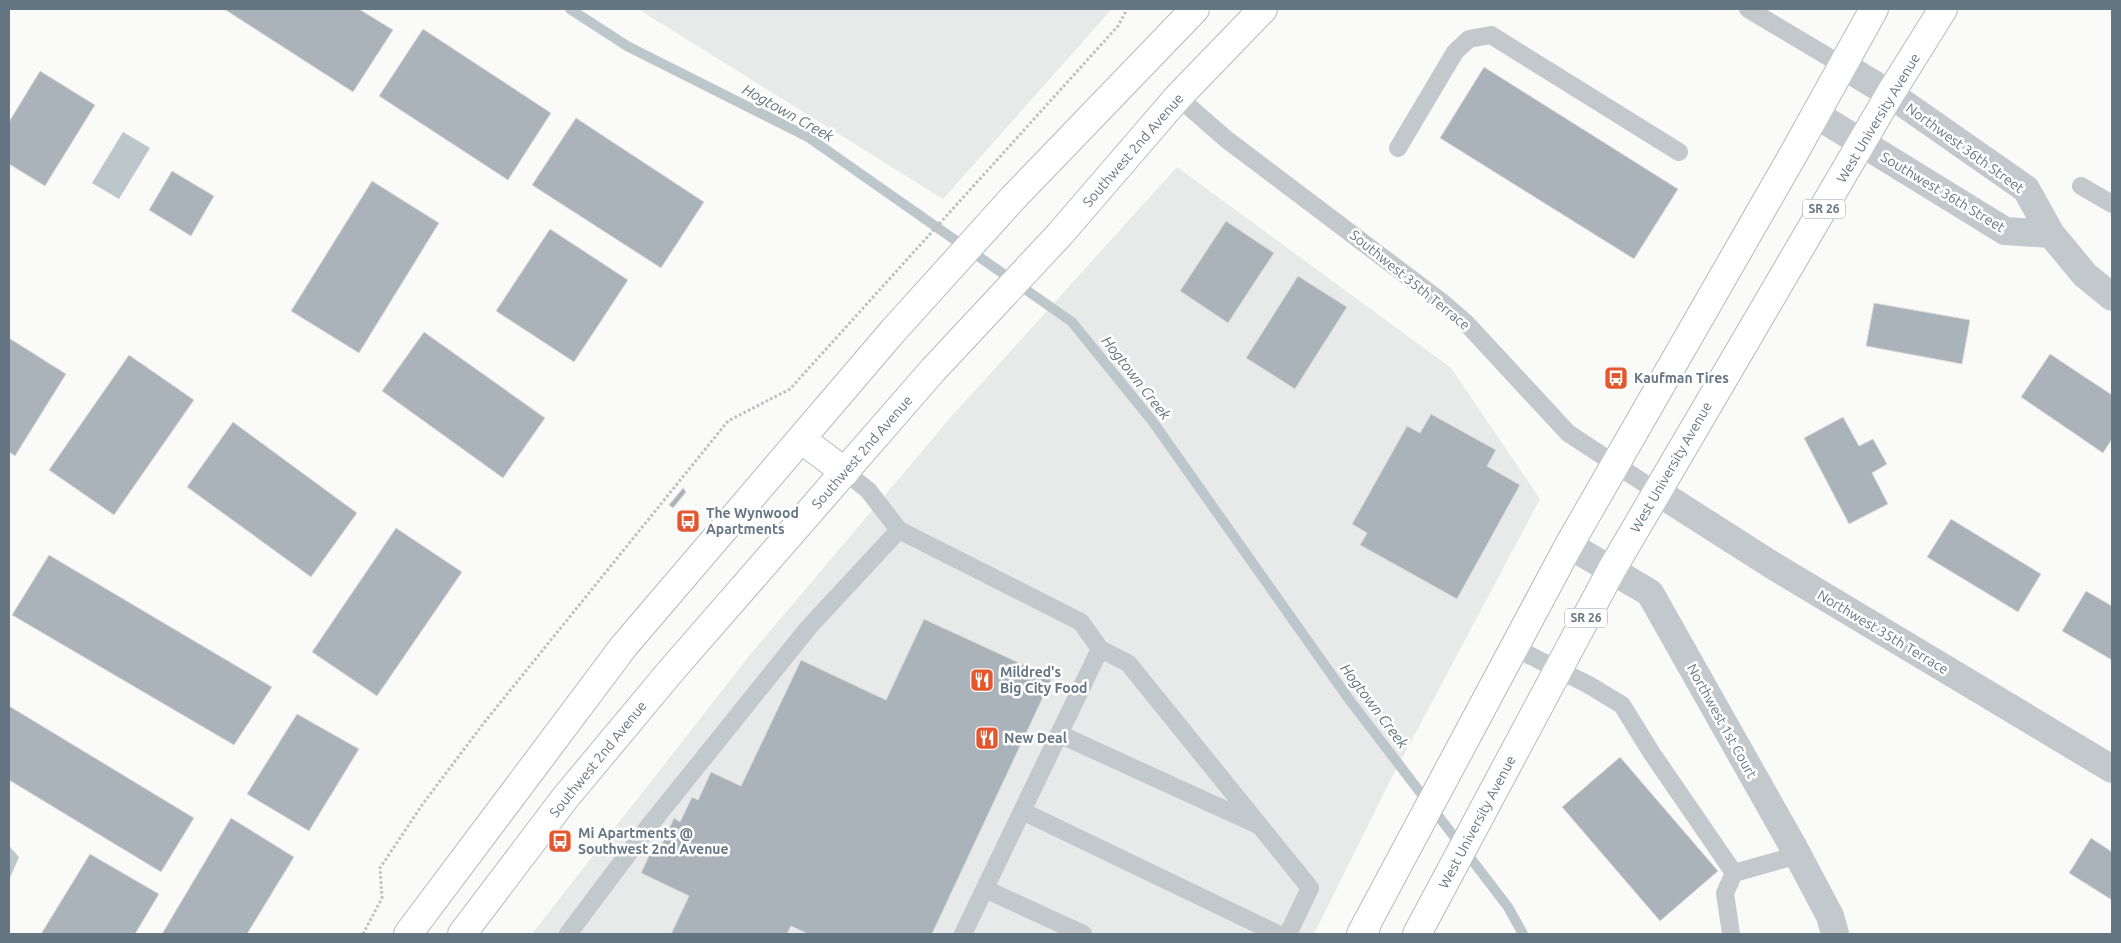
<svg xmlns="http://www.w3.org/2000/svg" width="2121" height="943" font-family="Ubuntu,sans-serif">
<style>
.built{fill:#e8e9e9}
.water{fill:#bbc7cb}
.lines{fill:none;stroke-linecap:round;stroke-linejoin:round}
.stream{stroke:#bbc7cb;stroke-width:10}
.building{fill:#aab3b9;stroke:#dcdcda}
.secondary-casing{stroke:#b3babf;stroke-width:30}
.primary-casing{stroke:#b5babe;stroke-width:30}
.trunk-casing{stroke:#b4b9bd;stroke-width:30}
.path{stroke:#bbbfc2;stroke-width:3;stroke-dasharray:2.5 2.5;stroke-linecap:butt}
.service{stroke:#c3c8cc;stroke-width:18}
.minor{stroke:#c3c8cc;stroke-width:28}
.secondary{stroke:#fff;stroke-width:28}
.primary{stroke:#fff;stroke-width:28}
.trunk{stroke:#fff;stroke-width:28}
.labels{text-anchor:middle;stroke-width:5;stroke-linejoin:round;paint-order:stroke}
.shield{fill:#fff;stroke:#939fa8;stroke-width:1}
.shield-label{font-size:12px;font-weight:bold;fill:#657683}
.street-label{font-size:14px;fill:#657683;stroke:#fff}
.poi-label{font-size:14px;font-weight:bold;fill:#657683;stroke:#fff;text-anchor:start}
.water-label{font-size:15px;font-style:italic;fill:#60757c;stroke:#fff}
</style>
<rect width="100%" height="100%" fill="#fafaf8"/>
<path class="built" d="M638 9H1112L943 199Z
M1177 167 1451 368 1540 499 1390 781 1314 934H532L749 656 951 417Z"/>
<path class="water" d="M123 132 150 148 119 199 92 183Z
M9 846 19 857 9 880Z"/>
<g class="lines">
<path class="stream" d="M570 9 627 46 808 137 1072 322 1153 422 1348 698 1508 907 1523 934"/>
</g>
<path class="building" d="M224 9H359L393 30 353 92Z
M423 29 551 113 508 180 379 96Z
M1484 67 1678 189 1634 259 1440 138Z
M40 71 95 105 45 186 9 164V122Z
M576 118 704 202 661 268 532 185Z
M172 171 214 196 191 236 149 210Z
M372 181 439 223 359 353 291 311Z
M1226 221 1274 253 1228 323 1180 291Z
M550 229 628 280 574 362 496 311Z
M1298 276 1347 307 1295 389 1246 358Z
M1874 303 1970 320 1962 364 1866 346Z
M424 332 545 418 503 478 382 391Z
M9 338 66 374 15 456 9 452Z
M2050 354 2112 395V439L2103 453 2021 397Z
M129 355 194 400 114 515 49 470Z
M1431 414 1496 450 1487 466 1520 485 1457 599 1360 545 1367 533 1352 524 1407 426 1420 433Z
M1843 417 1859 446 1873 439 1887 464 1872 473 1888 504 1849 524 1804 438Z
M233 422 357 513 311 577 187 487Z
M683 488 686 492 673 508 669 505Z
M1951 519 2041 574 2018 612 1927 557Z
M396 528 462 572 377 696 312 652Z
M49 555 272 687 234 745 12 615Z
M2086 591 2112 606V660L2062 631Z
M924 619 1052 678 932 934H808L791 926 787 934H671L689 896 641 873 655 843 661 846 674 818 680 822 692 797 698 800 711 772 741 786 801 660 886 700Z
M9 706 194 818 161 872 9 780Z
M297 714 359 749 309 831 247 794Z
M1620 757 1718 871 1660 921 1562 807Z
M231 818 294 857 247 934H162Z
M2091 838 2112 852V900L2069 873Z
M90 854 159 894 135 934H41Z"/>
<g class="lines">
<g class="secondary-casing">
<path id="secondary" d="M801 439 845 472
M408 934 624 646 893 331 1014 197 1195 9
M462 934 565 798 670 672 933 370 1060 234 1178 97 1263 9"/>
</g>
<g class="primary-casing">
<path id="primary" d="M1361 934 1569 545 1793 155 1874 9
M1417 934 1612 569 1890 94 1943 9"/>
</g>
<g class="trunk-casing">
<path id="trunk" d="M1364 934 1367 923"/>
</g>
<path class="path" d="M363 934 382 898 380 868 422 805 483 724 728 421 790 389 1118 26 1127 9"/>
<path class="service" d="M1748 9 1842 65
M1178 97 1226 139 1443 303 1466 323 1568 433 1656 491
M1398 148 1455 52 1469 39 1491 35 1679 152
M2081 186 2112 204
M845 472 868 490 899 530 1081 622 1100 649 963 934
M1513 647 1589 685 1622 705 1651 752 1734 873
M1100 649 1128 663 1310 888 1288 934
M1059 734 1256 824
M1022 811 1278 934
M1734 873 1798 855
M985 889 1083 934
M568 934 649 826 809 627 899 530
M1731 934 1725 893 1734 873"/>
<path class="minor" d="M1842 65 1890 94 2026 189 2051 234 2085 275 2112 297
M1815 114 2005 231 2051 234
M1656 491 1772 565 2112 769
M1569 545 1650 593 1794 848 1830 916 1835 934"/>
<use href="#secondary" class="secondary"/>
<use href="#primary" class="primary"/>
<use href="#trunk" class="trunk"/>
</g>
<defs>
<g id="bus-square" transform="scale(1.25)"><rect x="-9" y="-9" width="18" height="18" rx="4" fill="#e4572e" stroke="#fff"/><path d="M-5-6H5V4H4V6H2V4H-2V6H-4V4H-5ZM-3.5-4V0h7V-4ZM-3.5 1.2v1.5H-2V1.2ZM2 1.2v1.5H3.5V1.2Z" fill="#fff"/></g>
<g id="restaurant-square" transform="scale(1.25)"><rect x="-9" y="-9" width="18" height="18" rx="4" fill="#e4572e" stroke="#fff"/><path d="M-5-6h1v4h1v-4h1v4h1v-4h1v5L-1.5 .5V6h-2V.5L-5-1ZM5-6V6H3V1.5H1.5Q1.5-4 5-6Z" fill="#fff"/></g>
</defs>
<g fill-rule="evenodd">
<use href="#bus-square" x="1616" y="378"/>
<use href="#bus-square" x="688" y="521"/>
<use href="#restaurant-square" x="982" y="680"/>
<use href="#restaurant-square" x="987" y="738"/>
<use href="#bus-square" x="560" y="841"/>
</g>
<g class="labels">
<g class="shield">
<rect x="1803" y="199.5" width="42" height="19" rx="4"/>
<rect x="1565" y="608.5" width="42" height="19" rx="4"/>
</g>
<g class="shield-label">
<text x="1824" y="213">SR 26</text>
<text x="1586" y="622">SR 26</text>
</g>
<g class="street-label">
<text transform="translate(1878 118) rotate(-59)" y="5">West University Avenue</text>
<text transform="translate(1965 148) rotate(36)" y="5">Northwest 36th Street</text>
<text transform="translate(1133 150) rotate(-49)" y="5">Southwest 2nd Avenue</text>
<text transform="translate(1943 192) rotate(31)" y="5">Southwest 36th Street</text>
<text transform="translate(1410 280) rotate(39)" y="5">Southwest 35th Terrace</text>
<text transform="translate(862 452) rotate(-49)" y="5">Southwest 2nd Avenue</text>
<text transform="translate(1671 467) rotate(-60)" y="5">West University Avenue</text>
<text transform="translate(1883 632) rotate(31)" y="5">Northwest 35th Terrace</text>
<text transform="translate(1722 721) rotate(61)" y="5">Northwest 1st Court</text>
<text transform="translate(598 759) rotate(-51)" y="5">Southwest 2nd Avenue</text>
<text transform="translate(1477 822) rotate(-62)" y="5">West University Avenue</text>
</g>
<g class="poi-label">
<text x="1634" y="383">Kaufman Tires</text>
<text x="706" y="518">The Wynwood<tspan x="706" dy="16">Apartments</tspan></text>
<text x="1000" y="677">Mildred's<tspan x="1000" dy="16">Big City Food</tspan></text>
<text x="1004" y="743">New Deal</text>
<text x="578" y="838">Mi Apartments @<tspan x="578" dy="16">Southwest 2nd Avenue</tspan></text>
</g>
<g class="water-label">
<text transform="translate(788 113) rotate(29)" y="5">Hogtown Creek</text>
<text transform="translate(1136 378) rotate(52)" y="5">Hogtown Creek</text>
<text transform="translate(1374 706) rotate(53)" y="5">Hogtown Creek</text>
</g>
</g>
<rect width="2121" height="943" fill="none" stroke="#657683" stroke-width="20"/>
</svg>
